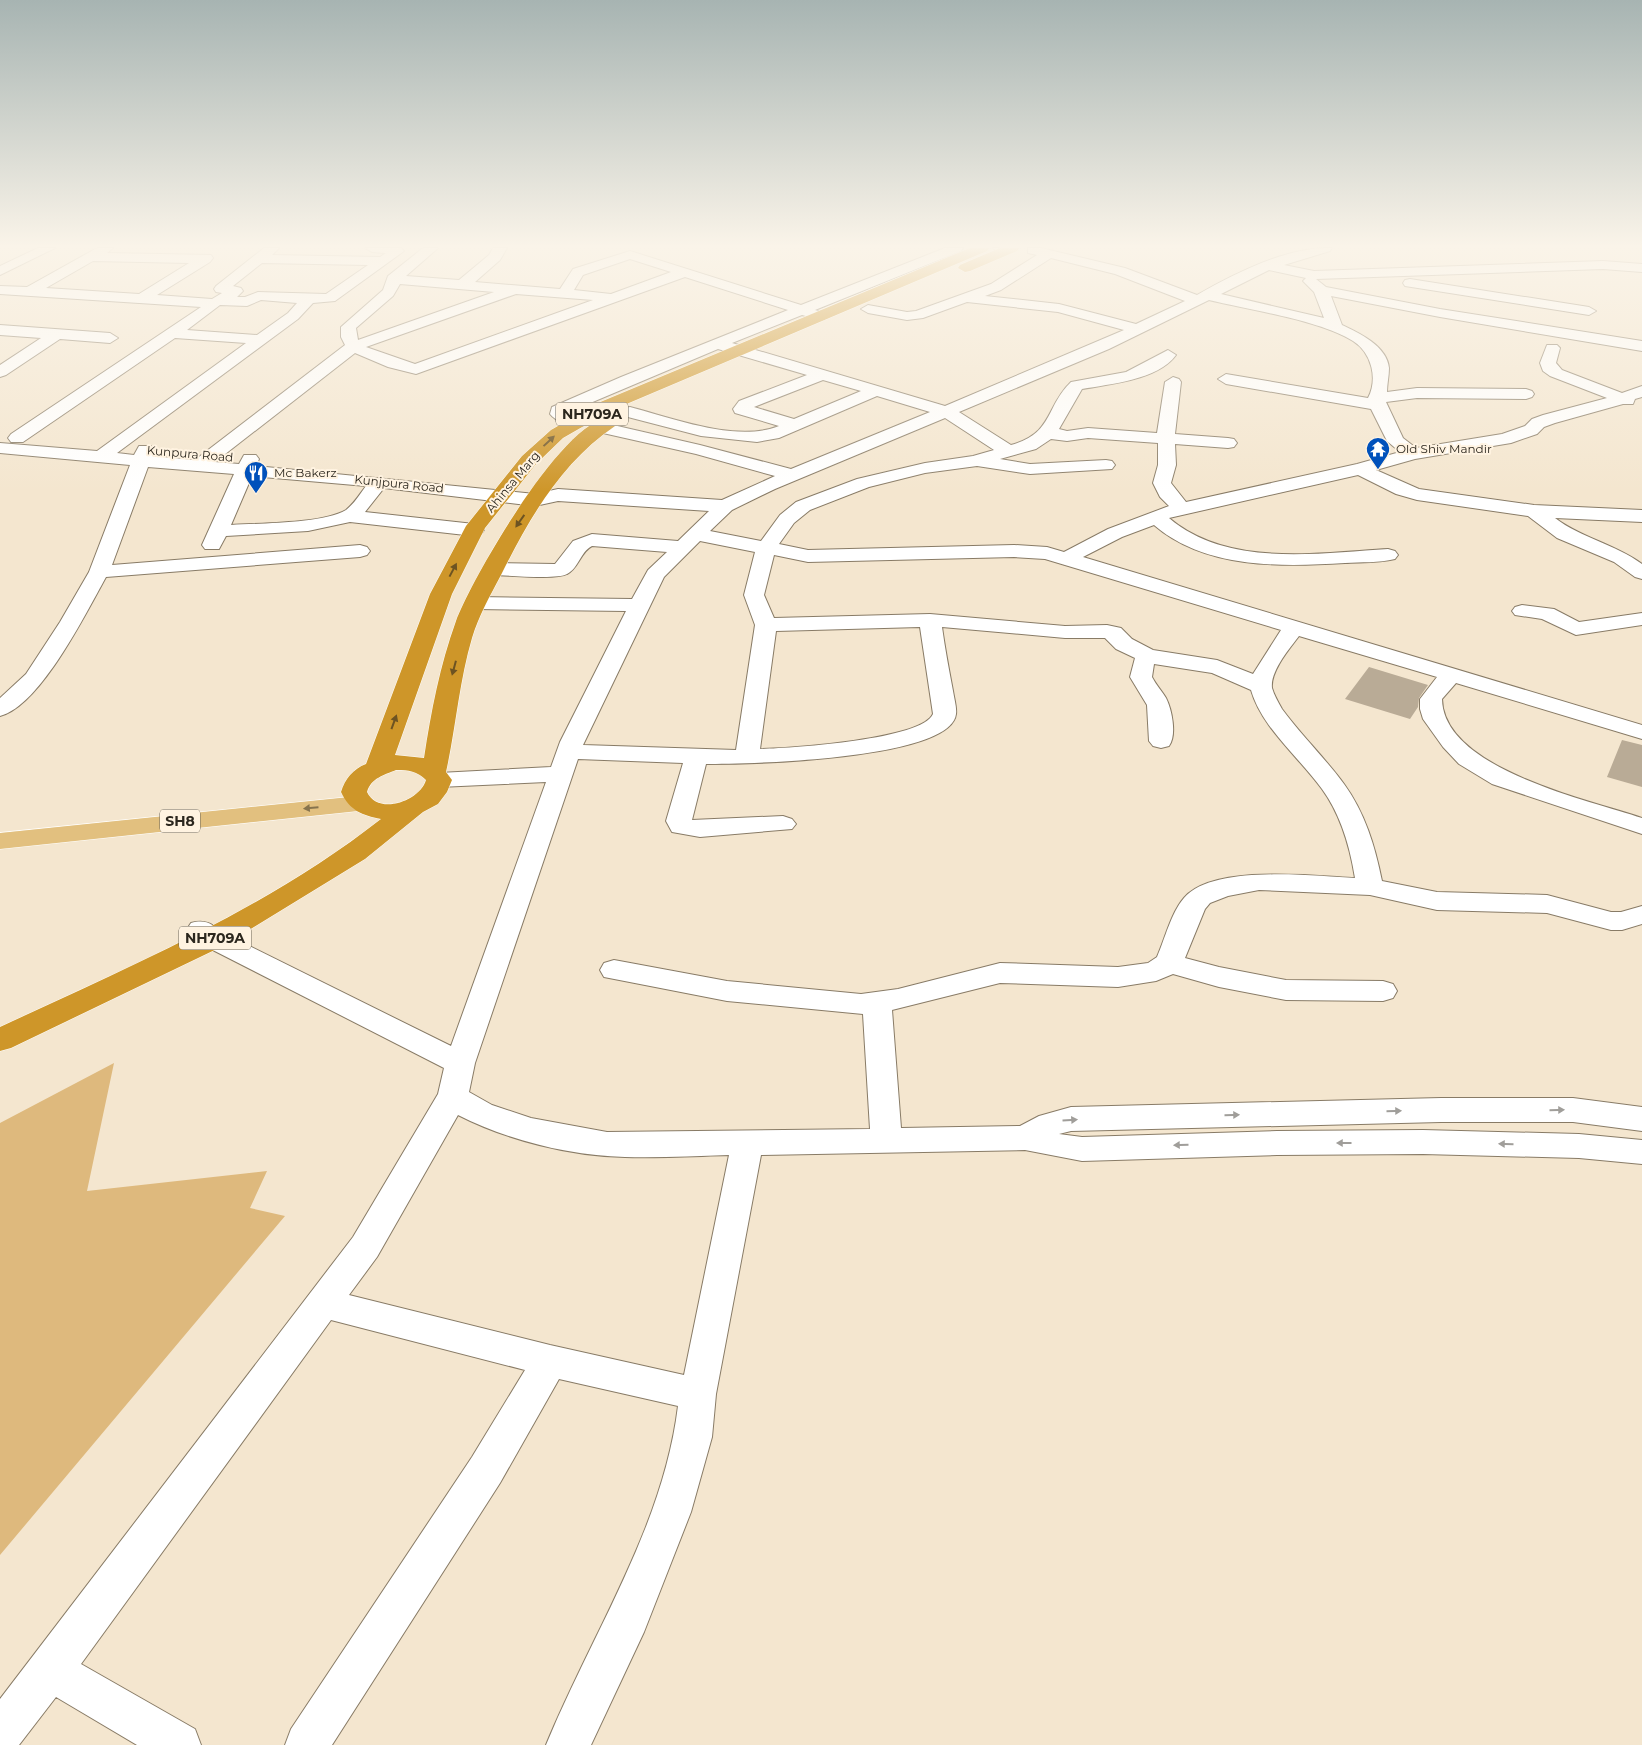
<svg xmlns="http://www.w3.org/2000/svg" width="1642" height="1745" font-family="Montserrat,sans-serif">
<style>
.green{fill:#deb97d}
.building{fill:#b9ab96}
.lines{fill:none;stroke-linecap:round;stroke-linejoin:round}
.minor-casing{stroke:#887b66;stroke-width:2}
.major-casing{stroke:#fff;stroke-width:1}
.highway-casing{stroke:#fff;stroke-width:1}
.minor{fill:#fff;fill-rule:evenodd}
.major{fill:#e2c07f;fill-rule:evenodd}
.highway{fill:#ce9629;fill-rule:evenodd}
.oneway{fill:#6d5322}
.oneway2{fill:#87744e}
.oneway3{fill:#a09e9a}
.labels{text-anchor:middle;stroke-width:4;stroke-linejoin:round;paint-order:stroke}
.far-poi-label{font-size:12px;fill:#2c271e;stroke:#fff3e1;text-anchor:start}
.far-street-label{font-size:12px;fill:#2c271e;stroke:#fff3e1}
.shield{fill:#fff3e1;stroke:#6b6458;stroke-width:1}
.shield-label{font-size:14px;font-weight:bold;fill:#2c271e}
</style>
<rect width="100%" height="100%" fill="#f4e6cf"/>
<path class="green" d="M114 1063 87 1191 267 1171 250 1208 285 1216 0 1555V1123Z"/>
<path class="building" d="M1369 667 1428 685 1419 698 1418 707 1410 719 1345 699Z
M1622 740 1642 745V787L1607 777Z"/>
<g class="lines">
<g class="minor-casing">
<path id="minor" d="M38 248H55L0 275V266Z
M97 248H113L107 253 211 255 213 258 210 262 157 295 212 299 222 293 216 292 214 289 216 286 264 248H279L272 255 380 257 386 253 372 252 365 248H401L404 251 335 301 313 303 298 319 117 453 134 455 139 446H151L154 450 152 456 195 460 345 345 341 337V327L383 290 388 276 423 248H438L406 276 459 280 489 255 493 248H507L500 260 475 282 560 289 573 269 630 251 801 305 945 248H963L961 251 815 310 825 313 827 316 825 319 820 320 802 315 732 343 945 406 1124 330 1058 312 967 302 923 318 907 320 868 313 861 309 868 305 907 312 916 311 991 284 1037 255 1028 253V248H1041L1125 268 1197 295C1234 274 1288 246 1332 248L1330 251 1284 265 1314 271 1603 261 1642 264V272L1603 269 1316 279 1326 287 1440 309 1642 341V351L1440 317 1331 296 1342 325C1359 333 1387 346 1389 368 1389 376 1387 384 1387 392L1417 388 1526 389 1532 391 1534 394 1532 397 1526 399 1417 398 1386 402 1403 438 1416 448 1502 434 1525 426 1532 419 1543 415 1607 398 1550 376 1543 371 1540 363 1547 345H1557L1560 348 1556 363 1562 370 1622 393 1642 386V397L1635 399 1633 404H1623L1555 423 1544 427 1537 434 1511 443 1415 459 1376 470 1419 489 1534 505 1642 510V522L1555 518C1581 538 1615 544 1642 564V579L1635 577 1614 562 1557 538 1528 516 1417 500 1396 494 1358 475 1169 518C1228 568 1318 553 1388 549L1395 551 1398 555 1395 559C1379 563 1361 562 1345 563 1281 567 1205 569 1154 525L1122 537 1083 557 1642 725V739L1456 683 1442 699C1443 769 1589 800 1642 818V834L1492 784 1459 764 1443 747 1423 719 1420 709V699L1437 677 1299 636C1290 648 1270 671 1272 688 1274 695 1278 702 1282 709 1301 735 1325 758 1344 784 1365 813 1375 846 1382 881L1437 892 1547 895 1611 912H1621L1642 906V924L1622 930H1611L1547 913 1437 910 1370 895 1259 890 1228 896 1210 903 1205 909 1185 958 1219 967 1286 980 1383 981 1393 984 1397 991 1393 998 1383 1001 1286 1000 1219 987 1173 974 1156 981 1118 987 1000 983 892 1010 901 1128 1020 1126 1039 1116 1071 1107 1441 1098H1573L1642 1107V1131L1573 1122H1441L1071 1131 1059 1134 1082 1137 1277 1131 1423 1130 1579 1134 1642 1140V1164L1579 1158 1423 1154 1277 1155 1082 1161 1025 1150 761 1155 716 1394 712 1437 691 1512 644 1632 591 1745H546C592 1633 663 1528 678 1406L559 1379 500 1483 332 1745H285L291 1729 472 1457 525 1370 331 1320 81 1664 195 1729 201 1745H137L56 1697 19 1745H0V1699L353 1237 438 1094 444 1068 203 945 187 929 191 923C206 919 212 924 223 933L451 1046 546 782 439 787 430 785 427 780 430 775 439 773 551 767 560 742 626 611 476 609 469 607 466 603 469 599 476 597 632 599 648 570 667 552 592 546C580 552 579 568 567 574 557 580 507 575 493 575L486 573 483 569 486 565 493 563 555 564 573 541 592 534 678 541 709 511 558 501 535 506 384 488 365 512 474 524 481 526 484 530 481 534 474 536 350 522 308 531 226 536 219 549H205L202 545 234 474 148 467 112 565 360 545 367 547 370 551 367 555 360 557 106 577C86 613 40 706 0 716V698L26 674 60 622 89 572 130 465 0 453V443L97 451 246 343 175 338 23 442H11L8 438 11 434 201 307 0 294V286L27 287ZM1051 258 1115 274 1185 301 1136 324 1059 304 985 296 1001 290ZM630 259 671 272 611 294 574 290 583 275ZM93 261 189 263 139 294 46 288ZM262 263 368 265 326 294 258 292 245 297H237L243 291 241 288 233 286ZM1269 270 1306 278 1303 281 1314 292 1324 318 1221 294ZM685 277 788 310 621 377 552 407 550 414C556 422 573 428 583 426L586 422 583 418 569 412 718 349 807 375 739 401 733 409 735 413 779 426C736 443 673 418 630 407L624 408 622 412 624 416 701 436 757 442 779 438 877 396 930 412 791 469 700 445 600 422 594 423 591 427 594 431 696 454 775 476 722 500 558 489 535 494 256 466 259 459 256 455H244L239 464 215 462 355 353 388 367 416 374ZM400 284 494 292 358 340 356 328 393 296ZM516 294 593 300 415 364 366 347ZM261 300 297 303 288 313 257 335 187 330 220 305 247 306ZM1209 300C1249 310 1320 320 1353 341 1372 353 1378 379 1368 398L1226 374 1218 379 1226 384 1371 409 1387 441 1400 452 1357 464 1186 502 1171 483 1176 465 1175 444 1228 448 1234 447 1237 443 1234 439 1228 438 1175 434 1181 382 1179 379 1173 377 1165 382 1157 433 1088 428 1067 431 1059 429 1082 389C1110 384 1158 380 1176 355L1168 350 1126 372 1071 382C1045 407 1054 433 1011 445L959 412 1109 349ZM823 380 861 391 794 419 754 407ZM945 418 994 450 973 456 925 463 857 479 796 502 780 515 761 541 710 531 732 510 775 489ZM1088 438 1158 443V465L1153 483 1160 497 1169 506 1108 529 1064 552 1047 547 1014 545 808 550 779 544 794 523 810 510 869 487 925 473 977 466 1030 474 1112 469 1115 465 1112 461 1106 460 1030 464 1000 459 1036 449 1051 439 1067 441ZM252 476 366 486C360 494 354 504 346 510 322 524 259 523 231 525ZM700 541 755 552 744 595 755 625 736 750 583 745 664 577ZM774 555 808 562 1014 557 1045 559 1281 630 1253 674 1217 660 1153 650 1132 639 1121 628 1107 625 1065 626 930 614 774 618 764 595ZM920 627 933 714C922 740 790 748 760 749L776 631ZM942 627 1065 638H1105L1116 649 1135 658 1130 677 1147 705 1149 741 1153 746 1161 748 1169 746C1177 735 1172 710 1166 698 1162 691 1156 685 1152 677L1154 664 1212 673 1251 690C1262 728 1299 757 1322 789 1341 815 1350 847 1355 878 1314 876 1213 864 1184 898 1171 913 1165 939 1157 957L1148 963 1118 967 1000 963 898 989 861 994 727 981 614 960 604 963 600 970 604 977 727 1001 863 1014 870 1129 607 1132 531 1118 492 1105 469 1092 475 1063 578 759 683 763 666 821 672 832 700 837 792 829 796 824 792 819 783 816 692 820 706 764C745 764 951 760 956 714 957 708 954 698 953 691 949 670 945 649 942 627ZM458 1115C507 1140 570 1156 625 1157 659 1158 694 1156 729 1155L684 1375 550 1345 349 1295 377 1257Z
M993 248H1018C1013 254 998 254 993 248Z
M1410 279 1589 307 1596 311 1589 315 1405 286 1403 283 1405 280Z
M0 325 110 333 118 338 110 343 60 339 6 375 0 377V365L41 338 0 335Z
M1522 605 1554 609 1579 622 1642 613V625L1576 635 1542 619 1515 615 1512 611 1515 607Z"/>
</g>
<g class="major-casing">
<path id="major" d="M359 796 368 798 372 804 368 810 0 849V833Z"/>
</g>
<g class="highway-casing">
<path id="highway" d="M970 248H989L987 251 610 411 563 438 536 464 485 528 452 594 395 755 424 758C431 712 440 665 456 621 470 582 569 407 615 418L618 422 615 426C561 463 530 517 501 575 490 596 479 615 472 638 459 682 456 727 446 772L452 780 447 792 438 804 423 812 365 859 223 946 11 1048 0 1051V1027C131 966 266 909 381 819 362 815 350 811 341 792 345 779 353 769 366 764L430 594 466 526 522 456 551 430 598 403ZM396 770C409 770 417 771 426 780 420 801 378 816 367 792 371 778 384 775 396 770Z
M1000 248H1019L1017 251 970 271 965 272 958 268 960 265Z"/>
</g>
<use href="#minor" class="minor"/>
<use href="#major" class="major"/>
<use href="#highway" class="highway"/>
</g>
<defs><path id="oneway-solid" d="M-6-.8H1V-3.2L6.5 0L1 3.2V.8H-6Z" transform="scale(1.25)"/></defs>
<g class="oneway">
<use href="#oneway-solid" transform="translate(549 441) rotate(-43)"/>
<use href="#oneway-solid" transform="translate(520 521) rotate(125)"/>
<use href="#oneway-solid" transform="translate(453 570) rotate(-62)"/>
<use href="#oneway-solid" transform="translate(454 668) rotate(105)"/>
<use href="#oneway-solid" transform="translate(394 722) rotate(-70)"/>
</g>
<use class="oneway2" href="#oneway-solid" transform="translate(311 808) rotate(175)"/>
<g class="oneway3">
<use href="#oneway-solid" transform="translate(1557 1110) rotate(-1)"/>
<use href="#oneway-solid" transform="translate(1394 1111) rotate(-1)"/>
<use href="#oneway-solid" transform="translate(1232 1115) rotate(-1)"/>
<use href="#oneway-solid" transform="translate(1070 1120) rotate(-4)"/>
<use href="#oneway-solid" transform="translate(1344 1143) rotate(-180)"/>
<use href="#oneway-solid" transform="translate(1506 1144) rotate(-179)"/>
<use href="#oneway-solid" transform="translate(1181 1145) rotate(178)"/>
</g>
<linearGradient id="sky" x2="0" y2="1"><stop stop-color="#a7b4b2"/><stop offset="0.5" stop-color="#faf4e9"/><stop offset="1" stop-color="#faf4e9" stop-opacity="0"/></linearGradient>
<rect width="1642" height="492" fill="url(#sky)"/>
<defs>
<g id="temple-pin" transform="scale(1.25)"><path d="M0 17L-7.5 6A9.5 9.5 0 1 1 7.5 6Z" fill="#0051bb" stroke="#fff3e1"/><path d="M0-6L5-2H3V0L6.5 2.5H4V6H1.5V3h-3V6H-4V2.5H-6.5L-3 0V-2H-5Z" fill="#fff"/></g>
<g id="restaurant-pin" transform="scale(1.25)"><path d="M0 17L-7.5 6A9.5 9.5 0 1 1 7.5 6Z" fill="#0051bb" stroke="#fff3e1"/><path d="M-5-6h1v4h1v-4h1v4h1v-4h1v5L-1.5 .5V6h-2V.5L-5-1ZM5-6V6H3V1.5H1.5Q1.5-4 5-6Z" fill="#fff"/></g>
</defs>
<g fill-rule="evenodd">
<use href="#temple-pin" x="1378" y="449"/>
<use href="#restaurant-pin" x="256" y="473"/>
</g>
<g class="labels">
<g class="far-poi-label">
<text x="1396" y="453">Old Shiv Mandir</text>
<text x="274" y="477">Mc Bakerz</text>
</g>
<g class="far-street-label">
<text transform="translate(190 454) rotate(5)" y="4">Kunpura Road</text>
<text transform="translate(513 482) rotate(-50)" y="4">Ahinsa Marg</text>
<text transform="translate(399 484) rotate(6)" y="4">Kunjpura Road</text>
</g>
<g class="shield">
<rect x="556" y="402.5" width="72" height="23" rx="4"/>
<rect x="160" y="809.5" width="40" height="23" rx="4"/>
<rect x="179" y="926.5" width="72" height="23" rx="4"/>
</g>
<g class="shield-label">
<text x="592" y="419">NH709A</text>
<text x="180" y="826">SH8</text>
<text x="215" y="943">NH709A</text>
</g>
</g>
</svg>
